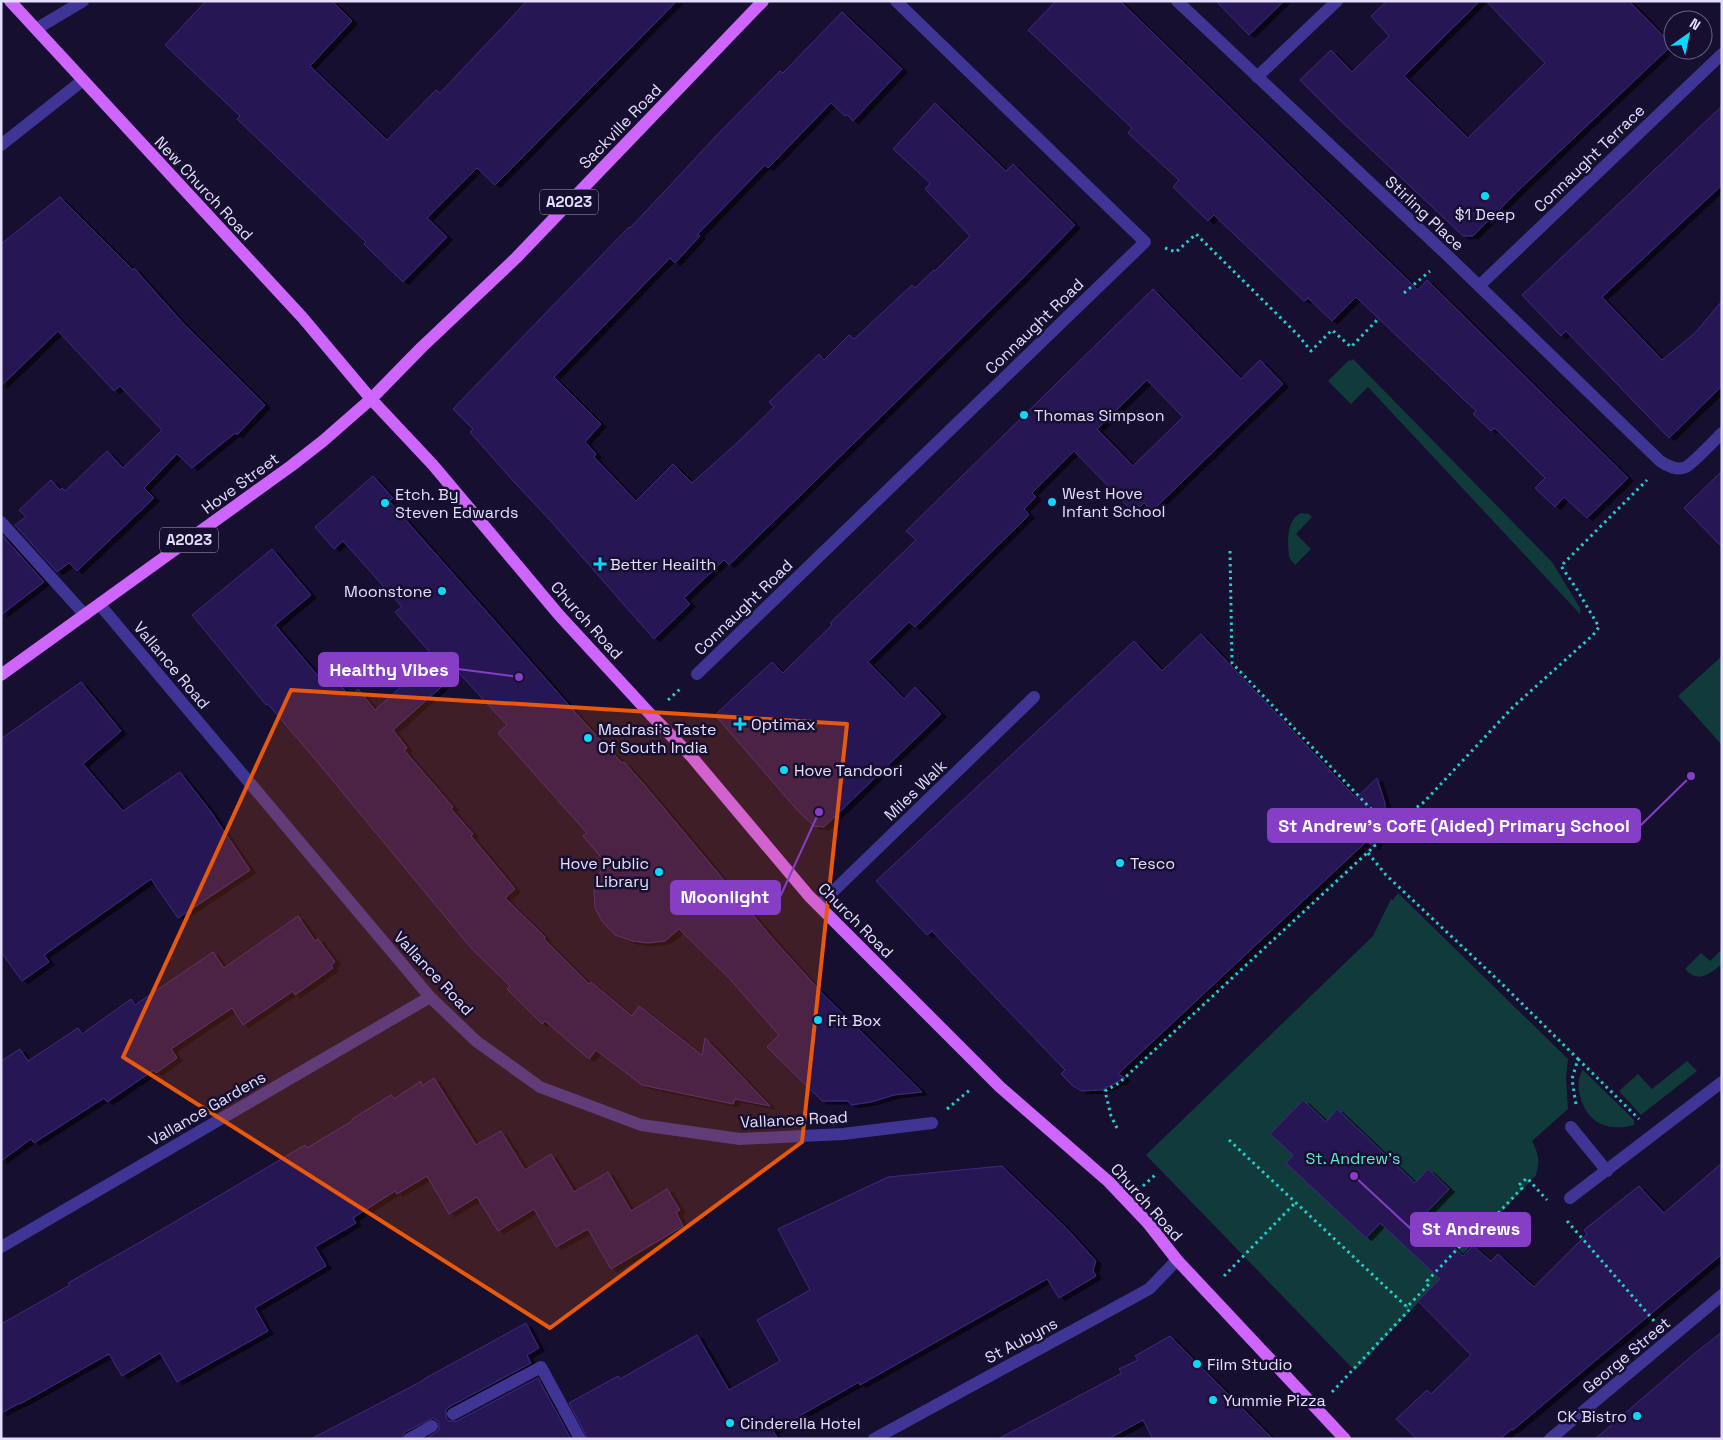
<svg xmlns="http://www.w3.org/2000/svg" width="1723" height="1440" font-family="'Space Grotesk',sans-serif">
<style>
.green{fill:#113a3b}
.building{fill:#281953;stroke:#3f2981;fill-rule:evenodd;filter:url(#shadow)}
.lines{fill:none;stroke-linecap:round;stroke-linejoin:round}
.path{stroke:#23cece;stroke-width:3;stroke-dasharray:2.5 4;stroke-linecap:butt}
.minor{stroke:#3f3594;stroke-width:12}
.major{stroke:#ce65ff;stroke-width:12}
.marked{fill:#e8590c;fill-opacity:0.2;stroke:#e8590c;stroke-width:4;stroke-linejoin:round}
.poi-dot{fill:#0ad8ff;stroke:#170f30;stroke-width:2}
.labels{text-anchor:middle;stroke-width:5;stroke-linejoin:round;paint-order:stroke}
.shield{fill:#170f30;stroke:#a6a0c1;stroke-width:1}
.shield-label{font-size:15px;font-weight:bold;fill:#e4deff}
.street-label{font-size:16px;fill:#e4deff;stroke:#170f30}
.poi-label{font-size:16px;fill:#e4deff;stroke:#170f30;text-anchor:start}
.park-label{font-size:16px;fill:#5cedd2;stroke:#170f30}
.leader{fill:none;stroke:#863ec5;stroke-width:2}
.callout-dot{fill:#863ec5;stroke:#170f30;stroke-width:2}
.callout{fill:#863ec5;stroke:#863ec5;stroke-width:2}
.callout-label{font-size:18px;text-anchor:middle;font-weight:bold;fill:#fff}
</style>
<defs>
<filter id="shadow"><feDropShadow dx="5.5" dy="3" stdDeviation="0" flood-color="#0009"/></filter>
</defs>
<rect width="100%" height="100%" fill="#170f30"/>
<path class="green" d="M1353 359 1552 562 1580 608V614L1368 387 1351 404 1328 381 1349 360 1351 361Z
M1301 513 1309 514 1312 517 1296 534 1311 549 1295 565C1293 562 1289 559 1289 555 1287 541 1287 519 1301 513Z
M1722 656V745L1678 696Z
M1398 893 1568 1059 1566 1078 1568 1109 1532 1141C1539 1155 1540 1160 1536 1175L1355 1371 1146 1155 1373 936 1391 899 1393 900Z
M1722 949V964C1709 974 1699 984 1685 969L1701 953 1710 961Z
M1687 1061 1697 1071 1641 1115 1619 1091 1638 1074 1652 1089Z
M1583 1070 1634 1120V1125C1608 1132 1587 1123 1580 1096 1578 1087 1577 1079 1583 1070Z"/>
<path class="building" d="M206 1H332L352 21 310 66 387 140 436 90 440 93 527 1H677L495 185 477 168 427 218 447 237 403 282 364 244 366 242 237 119 240 116 165 45Z
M1056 1H1120L1418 290 1427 280 1628 478 1587 518 1564 497 1555 507 1535 488 1545 478 1497 430 1494 428 1491 431 1473 414 1476 411 1356 297 1332 321 1308 298 1304 301 1214 215 1208 221 1173 187 1179 180 1128 133 1132 128 1028 30Z
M1216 1H1284L1249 35Z
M1387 1H1480L1404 76 1468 138 1545 63 1486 1H1629L1672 45 1521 188 1473 236H1463L1340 120 1300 80 1331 50 1352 72 1389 36 1371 16Z
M842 12 902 69 853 121 847 115 845 116 831 103 768 168 765 165 698 234 700 236 675 263 670 258 554 377 601 424 585 442 596 454 594 457 636 501 673 464 692 483 737 443 774 407 769 402 819 354 824 360 849 335 854 339 912 285 915 288 934 270 935 271 970 236 925 189 930 183 893 149 935 103 1006 171 1013 164 1075 225 1020 281 729 565 724 560 684 598 690 604 654 639 548 518 515 483 470 432 473 429 453 409 629 227 630 228 664 192 716 136 780 71 783 73Z
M1722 106V185L1602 297 1662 360 1695 333 1722 301V386L1669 438 1566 331 1561 336 1522 295Z
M60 197 133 270 134 268 181 321 265 405 237 435 235 433 192 468 177 454 144 488 154 498 77 571 69 563 57 572 15 525 26 517 19 510 51 480 60 490 62 488 65 491 107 451 123 468 162 430 120 386 114 391 58 331 1 386V244Z
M1153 289 1241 379 1260 360 1283 384 1152 511 1144 503 1134 513 1074 451 1032 493 1036 497 1024 509 1029 515 915 627 909 622 868 662 904 699 915 687 941 714 824 827 814 826 798 811 715 715 772 662 783 673 832 625 830 623 916 540 906 531ZM1147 380 1183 417 1133 466 1097 429Z
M1722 471V547L1684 508Z
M373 476 393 498 389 501 582 720 622 763 624 762 647 788 773 939 822 993 922 1092 894 1095 871 1102 851 1105 848 1101H822L767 1047 779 1035 729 978 679 929 665 941 648 943 632 941 615 935 602 921 595 908 594 892 597 879 605 862 583 836 587 833 498 733 507 725 458 672 393 730 407 748 404 750 453 807 451 809 473 834 471 836 515 889 505 898 545 937 544 939 589 984 591 982 632 1016 639 1006 702 1055 705 1038 770 1106 735 1099 733 1104 642 1085 596 1050 589 1059 545 1021 542 1024 507 989 510 986 471 948 320 765 268 704 266 705 192 615 272 549 311 595 275 625 319 677 322 675 331 686 338 682 350 697 358 689 375 710 434 657 395 612 402 607 343 541 334 549 315 527Z
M2 535 44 582 1 615V536Z
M1201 634 1356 798 1377 778 1385 803V824L1374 847 1367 841 1118 1074 1125 1078 1102 1090 1082 1091 1073 1086 1061 1074 1065 1070 932 931 927 935 876 881 1134 641 1162 671Z
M81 682 121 731 83 764 123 811 180 772 211 812 250 870 178 918 151 879 44 955 49 962 22 981 1 952V739Z
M298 916 315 941 318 939 335 962 331 965 333 968 295 995 293 991 243 1025 232 1008 171 1049 177 1058 156 1073 154 1070 107 1102 104 1098 34 1143 31 1139 1 1161V1061L20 1049 28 1061 78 1028 82 1034 131 999 135 1005 213 952 224 968Z
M434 1078 476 1145 501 1131 525 1170 551 1154 574 1192 608 1172 631 1211 667 1189 680 1210 676 1212 683 1226 611 1269 588 1229 556 1247 534 1209 498 1231 477 1197 449 1214 427 1176 397 1194 395 1191 353 1218 356 1223 315 1247 326 1266 255 1308 268 1331 177 1382 160 1353 122 1376 109 1354 20 1404V1403L1 1413V1324L70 1285 68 1283 156 1233 305 1145 307 1148 352 1121V1119L391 1095 394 1099 421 1081 422 1086Z
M1303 1100 1326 1122 1337 1109 1415 1183 1428 1169 1449 1189 1422 1217 1463 1256 1473 1246 1491 1261 1498 1254 1534 1287 1587 1234 1584 1230 1639 1186 1664 1213 1722 1163V1254L1513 1430 1512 1429 1500 1439H1417L1396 1419 1427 1390 1431 1394 1471 1355 1418 1301 1440 1279 1380 1223 1366 1238 1286 1163 1293 1155 1270 1134Z
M1002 1166 1067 1229 1096 1261 1093 1270 1096 1276 1059 1298 1047 1279 860 1385 859 1382 773 1431 778 1439H588L569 1403 618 1376 620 1379 697 1335 729 1390 780 1361 757 1320 810 1290 778 1229 888 1177Z
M526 1323 539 1348 527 1355 531 1363 449 1407 446 1410V1417L449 1421H457L538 1378 571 1439H426L439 1430V1422L433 1418 405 1432 401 1439H311L424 1380V1379Z
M1722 1332V1439H1595L1694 1354Z
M1170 1336 1273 1439H1153L1143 1420 1108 1439H998L1122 1373 1119 1369 1138 1360 1135 1356Z"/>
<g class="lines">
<path class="path" d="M1165 248 1176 252 1196 234 1298 335 1311 351 1332 330 1351 347 1378 319
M1404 293 1430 271
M1230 551 1232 663 1390 829
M668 700 680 689
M1368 853 1386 875 1500 982 1578 1059 1572 1079 1576 1105
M1578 1059 1639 1119
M947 1109 971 1089
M1117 1128 1111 1116 1105 1091 1119 1083 1381 840 1395 823 1424 802 1513 707 1593 635 1599 627 1576 588 1561 566 1647 480
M1229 1140 1407 1307 1429 1284 1427 1281 1463 1243 1466 1247 1522 1188 1519 1185 1527 1178 1547 1200
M1143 1186 1155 1175
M1567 1221 1655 1322
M1224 1276 1295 1203
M1332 1392 1410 1309 1407 1307"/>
<path class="minor" d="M1177 1 1447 255 1660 461C1667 466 1678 471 1686 467 1693 463 1715 440 1722 433
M36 29 83 1
M1257 77 1337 1
M1 145 82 81
M1479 286 1722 54
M1 522 85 615
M100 605 430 997 476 1041 540 1087 641 1125 740 1139 843 1134 932 1123
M697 674 1145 242 896 1
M819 905 1034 697
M1571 1127 1607 1171
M1570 1198 1722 1082
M1 1247 430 997
M453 1414 541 1367 580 1439
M409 1439 432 1426
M874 1439 1149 1289 1177 1260
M1550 1439 1722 1295"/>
<path class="major" d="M10 1 302 317 371 399 433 465 559 615 651 715 691 756 809 896 1000 1087 1109 1182 1147 1222 1177 1260 1345 1439
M1 675 291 466 323 441 371 399 422 347 516 258 763 1"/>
</g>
<path class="marked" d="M291 690 847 724 802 1142 550 1328 123 1057Z"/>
<g class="poi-dot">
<circle cx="1485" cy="196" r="5"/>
<circle cx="1024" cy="415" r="5"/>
<circle cx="1052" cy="502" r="5"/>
<circle cx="385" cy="503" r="5"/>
<path d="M597.5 556.5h5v5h5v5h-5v5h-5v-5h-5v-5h5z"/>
<circle cx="442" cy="591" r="5"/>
<path d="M737.5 716.5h5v5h5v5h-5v5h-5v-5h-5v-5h5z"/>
<circle cx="588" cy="738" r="5"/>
<circle cx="784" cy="770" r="5"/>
<circle cx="1120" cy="863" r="5"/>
<circle cx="659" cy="872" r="5"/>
<circle cx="818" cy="1020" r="5"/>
<circle cx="1197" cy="1364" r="5"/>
<circle cx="1213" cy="1400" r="5"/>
<circle cx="1637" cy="1416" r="5"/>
<circle cx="730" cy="1423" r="5"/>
</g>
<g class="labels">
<g class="shield">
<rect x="540" y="189.5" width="58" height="25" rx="4"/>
<rect x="160" y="527.5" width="58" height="25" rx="4"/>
</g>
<g class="shield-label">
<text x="569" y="207">A2023</text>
<text x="189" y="545">A2023</text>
</g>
<g class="street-label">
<text transform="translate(620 126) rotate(-46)" y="6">Sackville Road</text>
<text transform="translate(1589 158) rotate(-44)" y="6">Connaught Terrace</text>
<text transform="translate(204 188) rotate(47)" y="6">New Church Road</text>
<text transform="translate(1425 213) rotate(43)" y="6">Stirling Place</text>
<text transform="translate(1034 326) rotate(-44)" y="6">Connaught Road</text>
<text transform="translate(240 483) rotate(-36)" y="6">Hove Street</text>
<text transform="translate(743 607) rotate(-44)" y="6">Connaught Road</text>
<text transform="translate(587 620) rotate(48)" y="6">Church Road</text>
<text transform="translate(172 665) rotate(50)" y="6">Vallance Road</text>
<text transform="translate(915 790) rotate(-44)" y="6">Miles Walk</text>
<text transform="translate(856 920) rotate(45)" y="6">Church Road</text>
<text transform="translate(434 973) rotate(47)" y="6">Vallance Road</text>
<text transform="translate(207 1108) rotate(-30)" y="6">Vallance Gardens</text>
<text transform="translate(794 1119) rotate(-3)" y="6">Vallance Road</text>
<text transform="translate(1147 1202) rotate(48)" y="6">Church Road</text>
<text transform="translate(1021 1340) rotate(-28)" y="6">St Aubyns</text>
<text transform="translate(1626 1355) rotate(-40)" y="6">George Street</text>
</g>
<g class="poi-label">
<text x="1485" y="220" text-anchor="middle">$1 Deep</text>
<text x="1034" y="421">Thomas Simpson</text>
<text x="1062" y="499">West Hove<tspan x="1062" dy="18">Infant School</tspan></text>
<text x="395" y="500">Etch. By<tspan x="395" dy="18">Steven Edwards</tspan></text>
<text x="610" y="570">Better Heailth</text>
<text x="432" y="597" text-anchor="end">Moonstone</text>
<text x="751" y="730">Optimax</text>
<text x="598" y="735">Madrasi's Taste<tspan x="598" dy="18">Of South India</tspan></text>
<text x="794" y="776">Hove Tandoori</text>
<text x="649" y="869" text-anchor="end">Hove Public<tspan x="649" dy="18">Library</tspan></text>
<text x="1130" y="869">Tesco</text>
<text x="828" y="1026">Fit Box</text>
<text x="1207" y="1370">Film Studio</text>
<text x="1223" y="1406">Yummie Pizza</text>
<text x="1627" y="1422" text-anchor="end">CK Bistro</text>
<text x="740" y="1429">Cinderella Hotel</text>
</g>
<g class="park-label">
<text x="1353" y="1164">St. Andrew's</text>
</g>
</g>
<path class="leader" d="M519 677L458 669M1691 776L1640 826M819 812L780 897M1354 1176L1411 1229"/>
<g class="callout-dot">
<circle cx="519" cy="677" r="5"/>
<circle cx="1691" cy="776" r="5"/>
<circle cx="819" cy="812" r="5"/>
<circle cx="1354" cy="1176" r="5"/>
</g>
<g class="callout">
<rect x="319" y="653" width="139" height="33" rx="5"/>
<rect x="1268" y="809" width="372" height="33" rx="5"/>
<rect x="671" y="881" width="109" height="33" rx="5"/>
<rect x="1411" y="1213" width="119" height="33" rx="5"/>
</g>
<g class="callout-label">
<text x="389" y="676">Healthy Vibes</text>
<text x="1454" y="832">St Andrew's CofE (Aided) Primary School</text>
<text x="725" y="903">Moonlight</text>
<text x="1471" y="1235">St Andrews</text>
</g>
<rect width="1723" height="1440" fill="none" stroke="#e4deff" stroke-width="5"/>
<g transform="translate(1688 35) rotate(33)"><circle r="24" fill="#170f30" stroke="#696283"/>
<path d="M0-4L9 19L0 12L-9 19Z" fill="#0ad8ff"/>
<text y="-8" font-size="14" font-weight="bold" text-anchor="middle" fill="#e4deff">N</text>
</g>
</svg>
